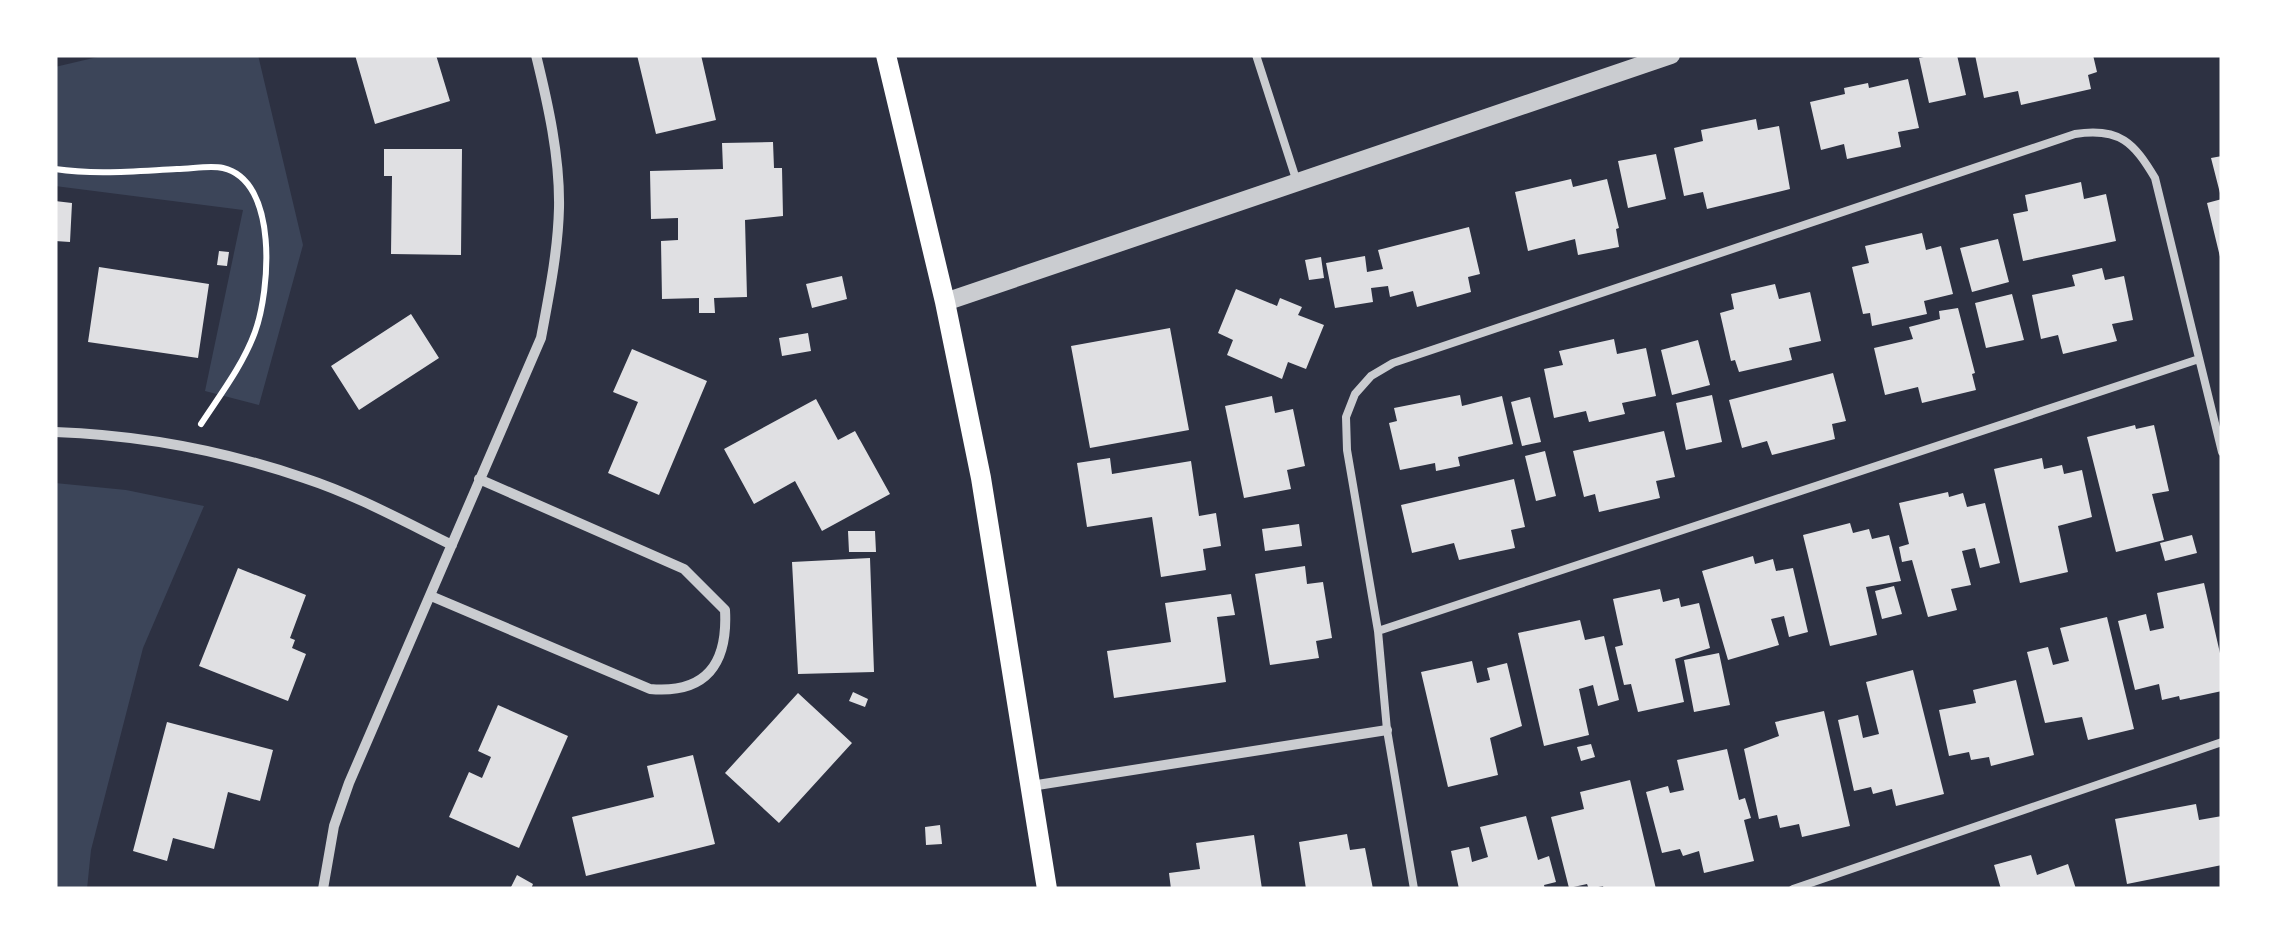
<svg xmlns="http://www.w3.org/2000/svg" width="2277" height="944" font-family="Cabin,sans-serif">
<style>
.green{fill:#3c4559}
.building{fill:#e0e0e3}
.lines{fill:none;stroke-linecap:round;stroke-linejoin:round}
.path{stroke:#fff;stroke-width:6}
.service{stroke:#caccd0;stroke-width:8}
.minor{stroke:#caccd0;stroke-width:10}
.tertiary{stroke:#caccd0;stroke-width:18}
.secondary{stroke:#fff;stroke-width:20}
</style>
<rect width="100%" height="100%" fill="#2d3142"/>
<path class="green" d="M106 55H258L303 245 259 405 205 391 243 210 55 186V67Z
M55 483 126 490 204 506 143 648 91 850 87 889H55Z"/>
<path class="building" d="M355 55H436L450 101 375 124Z
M637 55H701L716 120 656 134Z
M1933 55H1957L1966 95 1929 103 1919 58Z
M1975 55H2093L2097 72 2088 75 2091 89 2021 105 2018 91 1984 98Z
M1908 79 1919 128 1898 132 1901 147 1847 159 1844 144 1821 150 1810 102 1845 94 1844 88 1868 83 1869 88Z
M1756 119 1758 130 1779 126 1790 189 1707 209 1703 192 1684 196 1674 148 1703 141 1701 130Z
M773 142 774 168H782L783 216 745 220 747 297 714 298 715 313H699V298L662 299 661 241 678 240V218L651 219 650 171 723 169 722 143Z
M384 149H462L461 255 391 254 392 176H384Z
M1656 154 1666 199 1628 208 1618 161Z
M2222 156V196L2221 197 2211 158Z
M1571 179 1573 187 1607 179 1619 228 1616 229 1619 247 1578 255 1575 239 1528 251 1515 192Z
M2081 182 2084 199 2106 194 2116 241 2023 261 2013 214 2028 211 2025 195Z
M2222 199V261H2221L2207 203Z
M55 201 72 203 70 242 55 241Z
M1469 227 1480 274 1468 277 1471 292 1417 307 1413 291 1390 297 1388 286 1371 288 1373 302 1335 308 1326 263 1365 256 1367 272 1383 269 1378 250Z
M1922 233 1926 250 1941 246 1953 294 1924 301 1927 314 1872 326 1870 313 1863 314 1852 267 1869 263 1865 246Z
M1998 239 2009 282 1972 292 1960 248Z
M219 251 229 252 227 266 217 265Z
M1321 257 1324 278 1309 280 1305 260Z
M99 267 209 284 198 358 88 342Z
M2102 268 2105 280 2124 276 2133 320 2112 324 2117 341 2063 354 2058 335 2041 339 2032 295 2075 286 2072 275Z
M842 276 847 299 812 308 806 284Z
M1775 284 1779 299 1810 292 1821 341 1789 348 1792 360 1739 372 1735 360 1731 361 1720 313 1734 309 1731 294Z
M1236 289 1277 306 1280 298 1302 307 1298 315 1324 325 1306 369 1288 362 1282 379 1227 355 1233 340 1218 333Z
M2012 294 2024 340 1986 348 1975 303Z
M1958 308 1975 373 1972 374 1976 390 1922 403 1918 387 1885 395 1874 348 1913 339 1909 327 1940 319 1939 311Z
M411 314 439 358 359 410 331 366Z
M1170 328 1189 430 1090 448 1071 346Z
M808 333 811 351 782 356 779 338Z
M1614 339 1617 354 1646 348 1656 396 1622 403 1625 414 1589 422 1586 411 1554 418 1544 369 1563 365 1559 351Z
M1698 340 1710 385 1672 395 1661 350Z
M632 349 707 381 659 495 608 473 638 402 613 392Z
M1833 373 1846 421 1832 424 1835 439 1772 455 1767 441 1742 448 1729 400Z
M1460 395 1462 406 1502 396 1513 444 1458 457 1460 466 1436 471 1435 463 1400 470 1389 423 1397 421 1394 408Z
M1712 395 1722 442 1686 450 1676 403Z
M1272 396 1275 413 1293 409 1305 466 1287 470 1291 489 1244 498 1225 406Z
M1530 397 1541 442 1522 446 1511 402Z
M816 399 838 440 855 431 890 494 822 531 795 481 754 504 724 449Z
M2135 425 2136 429 2154 425 2169 491 2152 494 2164 540 2116 552 2087 437Z
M1664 431 1675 477 1656 481 1660 498 1599 512 1595 494 1584 497 1573 451Z
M1545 451 1556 496 1536 501 1525 456Z
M1110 458 1112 474 1191 461 1199 516 1216 513 1221 546 1203 549 1206 570 1161 577 1152 517 1087 527 1077 463Z
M2042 458 2044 469 2062 465 2064 474 2082 470 2092 517 2058 526 2068 572 2020 583 1994 469Z
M1514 479 1525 527 1511 530 1515 548 1459 560 1454 543 1412 553 1401 505Z
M1948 492 1949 497 1963 493 1967 507 1985 503 2000 563 1980 568 1975 548 1962 551 1971 585 1951 589 1957 610 1928 617 1912 560 1902 562 1899 547 1909 544 1899 503Z
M1850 523 1853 533 1869 529 1872 539 1889 535 1901 581 1866 587 1877 635 1830 646 1803 535Z
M1299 524 1302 546 1265 551 1262 529Z
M848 531H875L876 552H849Z
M2192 535 2197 553 2165 561 2160 543Z
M1753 556 1755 564 1773 559 1776 571 1793 568 1808 632 1789 637 1784 616 1771 619 1779 645 1728 660 1702 571Z
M870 558 874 672 798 674 792 562Z
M1305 566 1307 584 1323 582 1332 638 1316 641 1319 658 1270 665 1255 574Z
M238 568 306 595 290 638 295 640 292 648 306 654 288 701 199 666Z
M2204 583 2222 662V691L2180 700 2179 696 2162 700 2159 684 2135 690 2118 621 2146 614 2150 631 2164 628 2157 593Z
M1894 586 1902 614 1882 619 1875 591Z
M1660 589 1663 602 1679 598 1681 607 1699 603 1710 648 1675 659 1684 702 1638 712 1631 684 1624 685 1615 647 1623 645 1613 599Z
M1231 594 1235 615 1217 617 1226 682 1114 698 1107 651 1171 642 1165 603Z
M2107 617 2134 729 2088 740 2082 717 2045 723 2027 652 2048 647 2053 665 2069 661 2060 628Z
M1580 620 1585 640 1604 636 1619 700 1598 706 1593 685 1579 689 1589 735 1544 746 1518 633Z
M1719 653 1730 705 1694 712 1684 660Z
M1472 661 1477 683 1490 680 1487 668 1507 663 1522 726 1490 738 1498 775 1448 787 1421 672Z
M1913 670 1944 794 1896 806 1892 789 1873 794 1871 787 1854 791 1838 720 1858 715 1863 738 1879 734 1866 682Z
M2016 680 2034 755 1991 766 1989 757 1971 760 1969 752 1949 756 1939 710 1976 703 1973 690Z
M853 692 868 699 865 707 849 701Z
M798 693 852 743 779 823 725 773Z
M498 705 568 736 519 848 449 817 469 772 482 778 491 757 478 751Z
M1824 711 1850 826 1802 837 1799 824 1780 828 1777 815 1759 819 1744 749 1779 736 1775 722Z
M167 722 273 750 260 801 228 792 214 849 173 838 167 861 133 851Z
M1591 744 1595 757 1581 761 1577 747Z
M1727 749 1739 800 1745 798 1751 818 1744 820 1754 861 1704 873 1699 851 1683 856 1680 849 1662 853 1646 792 1668 786 1670 793 1684 790 1677 760Z
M693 755 715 844 586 876 572 817 654 797 647 766Z
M1630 780 1656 889H1604L1603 886 1589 889 1587 884 1569 888 1551 817 1584 809 1580 792Z
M2196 804 2199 820 2222 816V865L2127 884 2115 819Z
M1526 816 1538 860 1549 856 1556 882 1544 885 1545 889H1459L1451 851 1469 847 1472 862 1488 857 1480 827Z
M940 825 942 844 926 845 925 827Z
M1347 834 1350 850 1365 848 1373 889H1306L1299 842Z
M1254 835 1262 889H1171L1169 873 1200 869 1196 843Z
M2031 855 2037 875 2068 864 2076 889H2001L1994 865Z
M517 875 533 884 531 889H510Z"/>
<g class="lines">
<path class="path" d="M55 169C96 175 136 171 177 169 191 169 210 165 223 168 279 181 270 291 255 332 243 365 220 395 201 424"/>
<path class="service" d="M1256 55 1296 179
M1378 631 2199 359
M1414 889 1387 730 1378 631 1347 450 1346 417 1355 394 1371 376 1393 363 2075 134C2120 127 2134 143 2155 178L2222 452
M1793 889 2222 742"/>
<path class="minor" d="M55 432C138 435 225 451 304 478 356 495 403 521 452 545
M431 596 650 689C706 694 728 664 725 610L684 569 479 479
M1031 786 1387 730
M323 889 334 826 349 783 541 338C549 295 558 251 559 208 560 157 548 104 536 55"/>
<path class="tertiary" d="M945 302 1671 55"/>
<path class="secondary" d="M886 55 945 302 981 478 1047 889"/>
</g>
<rect width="2277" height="944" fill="none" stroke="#ffffff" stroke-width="115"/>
</svg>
